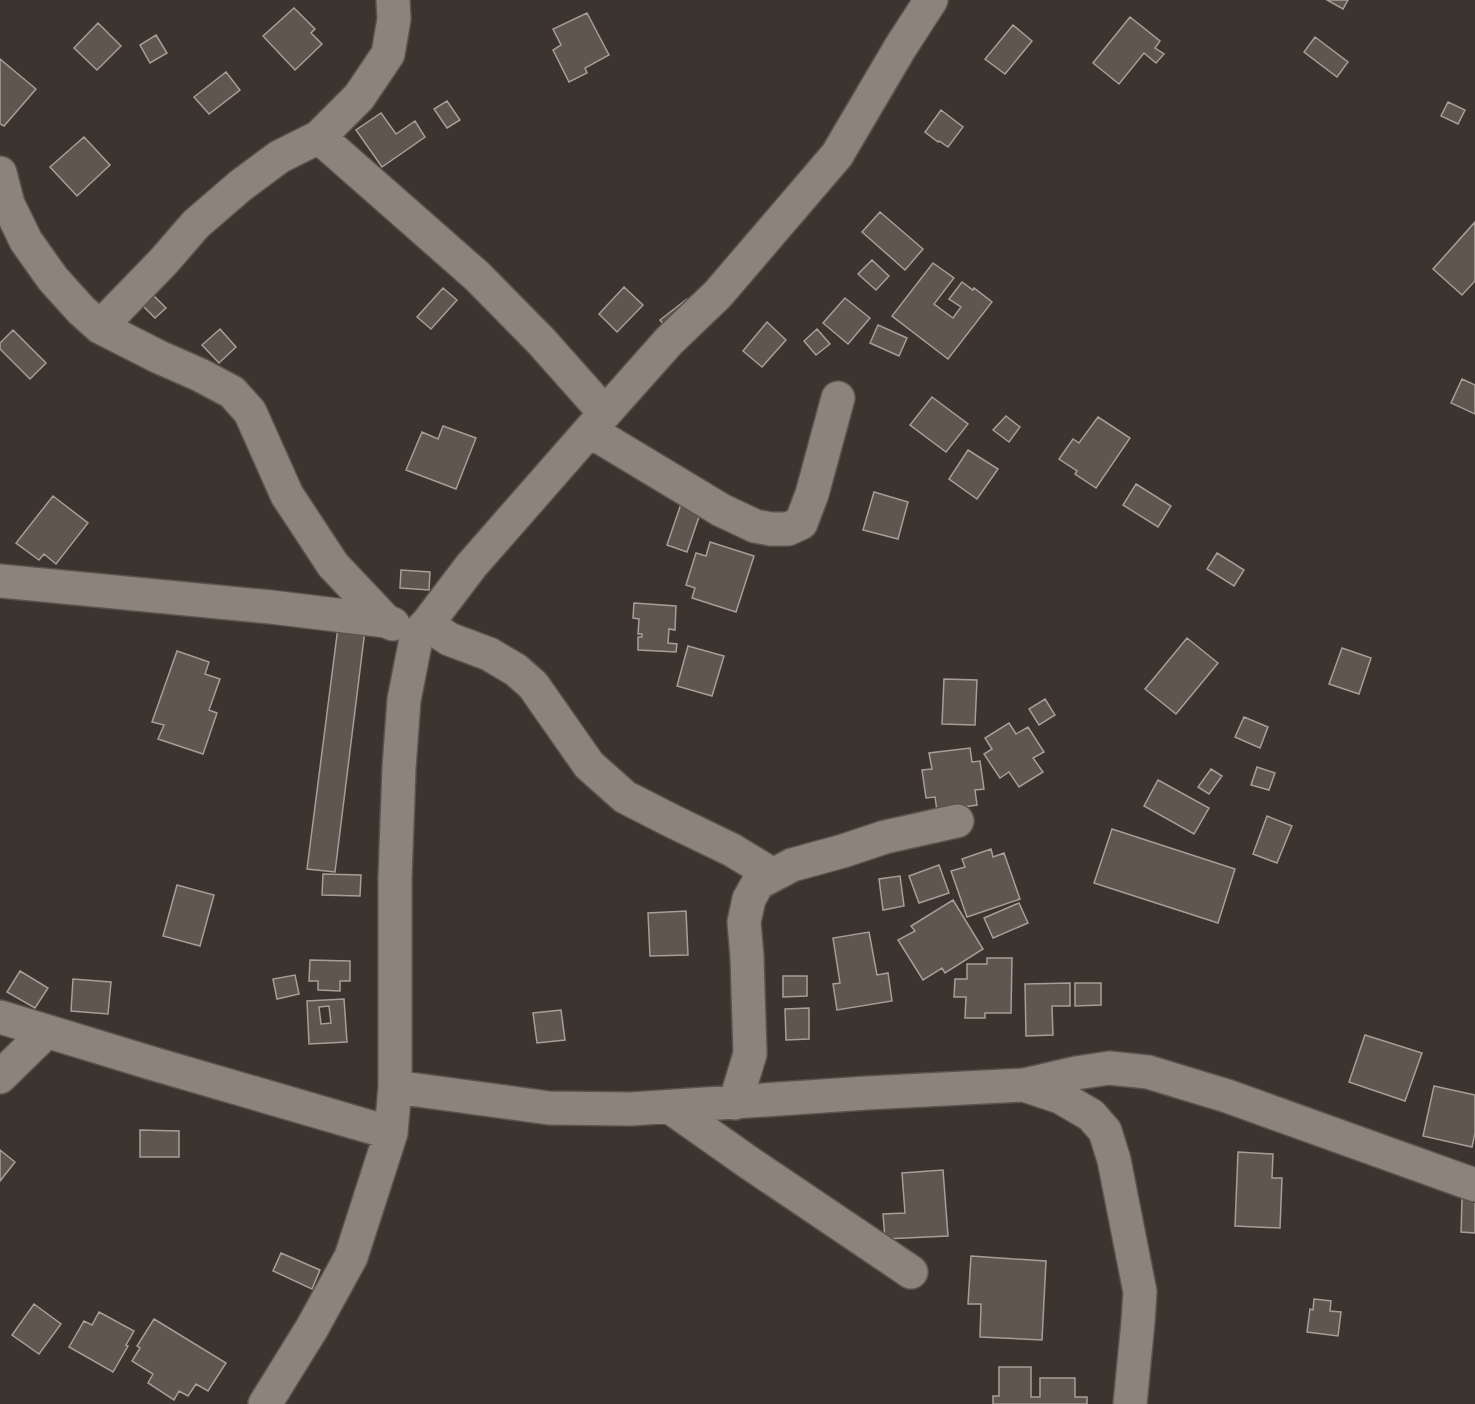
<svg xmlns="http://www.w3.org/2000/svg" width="1475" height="1404" font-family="Raleway,sans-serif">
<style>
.building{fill:#5f564f;stroke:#a89e97;stroke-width:1.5;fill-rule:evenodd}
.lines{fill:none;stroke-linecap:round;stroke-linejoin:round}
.minor-casing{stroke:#5a534d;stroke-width:36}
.minor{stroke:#8c837b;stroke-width:33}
</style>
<rect width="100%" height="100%" fill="#3c342e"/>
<path class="building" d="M1327 0H1348L1343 9Z
M294 8 315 29 311 33 322 44 295 70 263 36Z
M587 13 609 55 585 68 587 73 569 82 553 50 561 45 553 29Z
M1130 17 1160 41 1155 48 1164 54 1156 63 1144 53 1119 84 1093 63Z
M98 23 121 46 97 70 74 48Z
M1013 25 1032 41 1005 74 985 59Z
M156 35 167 53 150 63 140 45Z
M1315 37 1348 62 1337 77 1304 52Z
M0 59 36 89 4 126 0 124Z
M226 72 240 90 209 114 194 97Z
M447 101 460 120 447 128 434 109Z
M1448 102 1465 110 1458 124 1441 116Z
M941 110 963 127 948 147 939 141 938 142 925 132Z
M381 113 396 134 415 121 425 137 382 167 356 130Z
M84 137 110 165 77 196 50 167Z
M880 212 923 249 905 270 862 232Z
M1475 222V281L1462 295 1433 269Z
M872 260 889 276 876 290 858 274Z
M933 263 954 278 934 304 953 318 961 307 949 299 962 282 973 290 974 288 992 302 948 359 892 316Z
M624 287 643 305 617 332 599 314Z
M443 288 457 300 431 329 417 317Z
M153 295 166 308 155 318 143 306Z
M845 298 870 318 848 344 823 323Z
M687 299 697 312 671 333 660 320Z
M767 322 786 340 762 367 743 351Z
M878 325 907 338 899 356 870 343Z
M220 329 236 347 219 363 202 345Z
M817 329 830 344 816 355 804 341Z
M13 330 46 363 30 379 0 349V343Z
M1462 379 1475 385V414L1451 403Z
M932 397 968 424 946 452 910 425Z
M1006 416 1020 427 1009 442 993 430Z
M1098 417 1130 438 1096 488 1075 474 1077 471 1059 459 1073 439 1079 443Z
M443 426 476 438 456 489 406 470 422 432 438 439Z
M968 450 998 469 977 499 949 479Z
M1136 484 1171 506 1158 527 1123 505Z
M874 492 908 502 898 539 863 530Z
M53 496 88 523 56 564 44 554 39 560 16 543Z
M682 501 702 508 687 552 667 545Z
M710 542 754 556 736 612 692 598 695 588 686 585 696 553 706 556Z
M1217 553 1244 570 1234 586 1207 569Z
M401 570 430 572 429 590 400 588Z
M634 603 676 606 675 630 669 629 668 643 677 644 676 652 638 650V637H642V634H638L639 619 633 618Z
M338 627 365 630 335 872 307 869Z
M1187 638 1218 663 1176 714 1145 689Z
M688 646 724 656 712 696 677 686Z
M1342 648 1371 658 1359 694 1329 684Z
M177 651 209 662 205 674 220 679 209 710 217 713 203 754 158 739 164 725 152 722Z
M944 679 977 680 975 725 942 724Z
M1045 699 1055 715 1039 725 1029 709Z
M1244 717 1268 727 1260 748 1235 737Z
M1009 723 1016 734 1028 727 1044 752 1033 758 1043 772 1019 787 1009 772 1000 778 984 754 992 749 985 738Z
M970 748 972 762 980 761 984 789 975 790 977 805 937 811 935 797 926 798 922 770 932 769 929 753Z
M1257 767 1275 773 1269 790 1251 785Z
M1211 769 1222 776 1209 794 1198 787Z
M1158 780 1209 808 1194 834 1144 806Z
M1267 816 1292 826 1277 863 1253 854Z
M1112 829 1235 869 1218 923 1094 883Z
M991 849 993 857 1004 853 1020 899 967 917 951 871 965 867 962 859Z
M939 865 949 893 919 903 909 876Z
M323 874 361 875 360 896 322 895Z
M900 876 904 906 883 910 879 879Z
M177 885 214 895 200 946 163 936Z
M953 900 983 949 945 973 942 968 923 980 898 940 915 931 911 926Z
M1019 903 1028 923 993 938 984 918Z
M686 911 688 955 650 956 648 913Z
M869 932 877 975 888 973 892 1001 837 1010 833 984 840 983 833 938Z
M987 958H1012L1011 1013H985V1018H965L966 997H954L955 979H967V964H987Z
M310 960 350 961V981H340V991L318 990V981H309Z
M20 971 48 988 35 1008 7 992Z
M295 975 299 994 277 999 273 979Z
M783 976H807V996L783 997Z
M73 979 111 982 108 1014 71 1011Z
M1070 983V1006H1052L1053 1035 1026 1036 1025 984Z
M1075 983H1101V1005L1075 1006Z
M344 999 347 1042 309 1044 307 1001ZM329 1006 331 1023 321 1024 319 1007Z
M809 1008V1039L786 1040 785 1009Z
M561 1010 565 1040 537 1043 533 1013Z
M1365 1035 1422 1053 1405 1101 1349 1082Z
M1434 1086 1475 1095V1133L1472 1147 1423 1136Z
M140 1130 179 1131V1157H140Z
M0 1150 15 1162 0 1181Z
M1238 1152 1273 1154 1272 1178H1282L1280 1228 1235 1226Z
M943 1170 948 1236 885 1239 883 1214 905 1213 902 1173Z
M1462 1199 1475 1200V1233L1461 1232Z
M281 1253 320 1270 312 1289 273 1271Z
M971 1256 1046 1261 1042 1340 980 1337 981 1304H968Z
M1314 1299 1331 1301 1330 1311 1341 1312 1338 1336 1307 1332 1310 1309 1313 1310Z
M34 1304 61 1324 39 1354 12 1335Z
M99 1312 134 1331 126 1345 128 1346 113 1372 69 1347 84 1321 92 1325Z
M154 1319 226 1363 208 1391 196 1384 188 1396 179 1391 174 1400 148 1383 153 1374 132 1361 140 1348 137 1346Z
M999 1367H1031V1397H1040V1378H1075V1397H1087V1404H993V1396H999Z"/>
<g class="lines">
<g class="minor-casing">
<path id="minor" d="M319 137 477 276 541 341 605 413
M0 173 8 204 26 241 53 279 81 310 100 327 159 357 200 375 232 392 250 412 287 495 333 565 386 621
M100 327 163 262 196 224 240 186 279 157 319 137 359 97 388 54 394 19 393 0
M590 431 721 510 755 526 771 529H788L801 523 812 494 838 398
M0 581 271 607 386 621 393 624
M427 624 449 639 489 654 516 670 533 685 589 765 625 797 672 821 732 850 773 875
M0 1017 151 1063 391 1133
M0 1077 46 1032
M1024 1085 1060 1097 1091 1115 1105 1131 1114 1160 1140 1292 1138 1322 1130 1404
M395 1087 549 1108 631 1109 867 1093 1024 1085 1076 1073 1109 1068 1148 1072 1227 1096 1475 1185
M735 1103 750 1054 747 957 744 922 749 899 758 883 792 865 843 851 885 837 957 821
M670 1107 748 1162 911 1272
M265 1404 312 1328 351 1257 391 1133 395 1087V878L399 768 404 700 417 634 427 624 471 566 605 413 669 341 718 294 837 155 900 48 931 0"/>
</g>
<use href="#minor" class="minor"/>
</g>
</svg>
